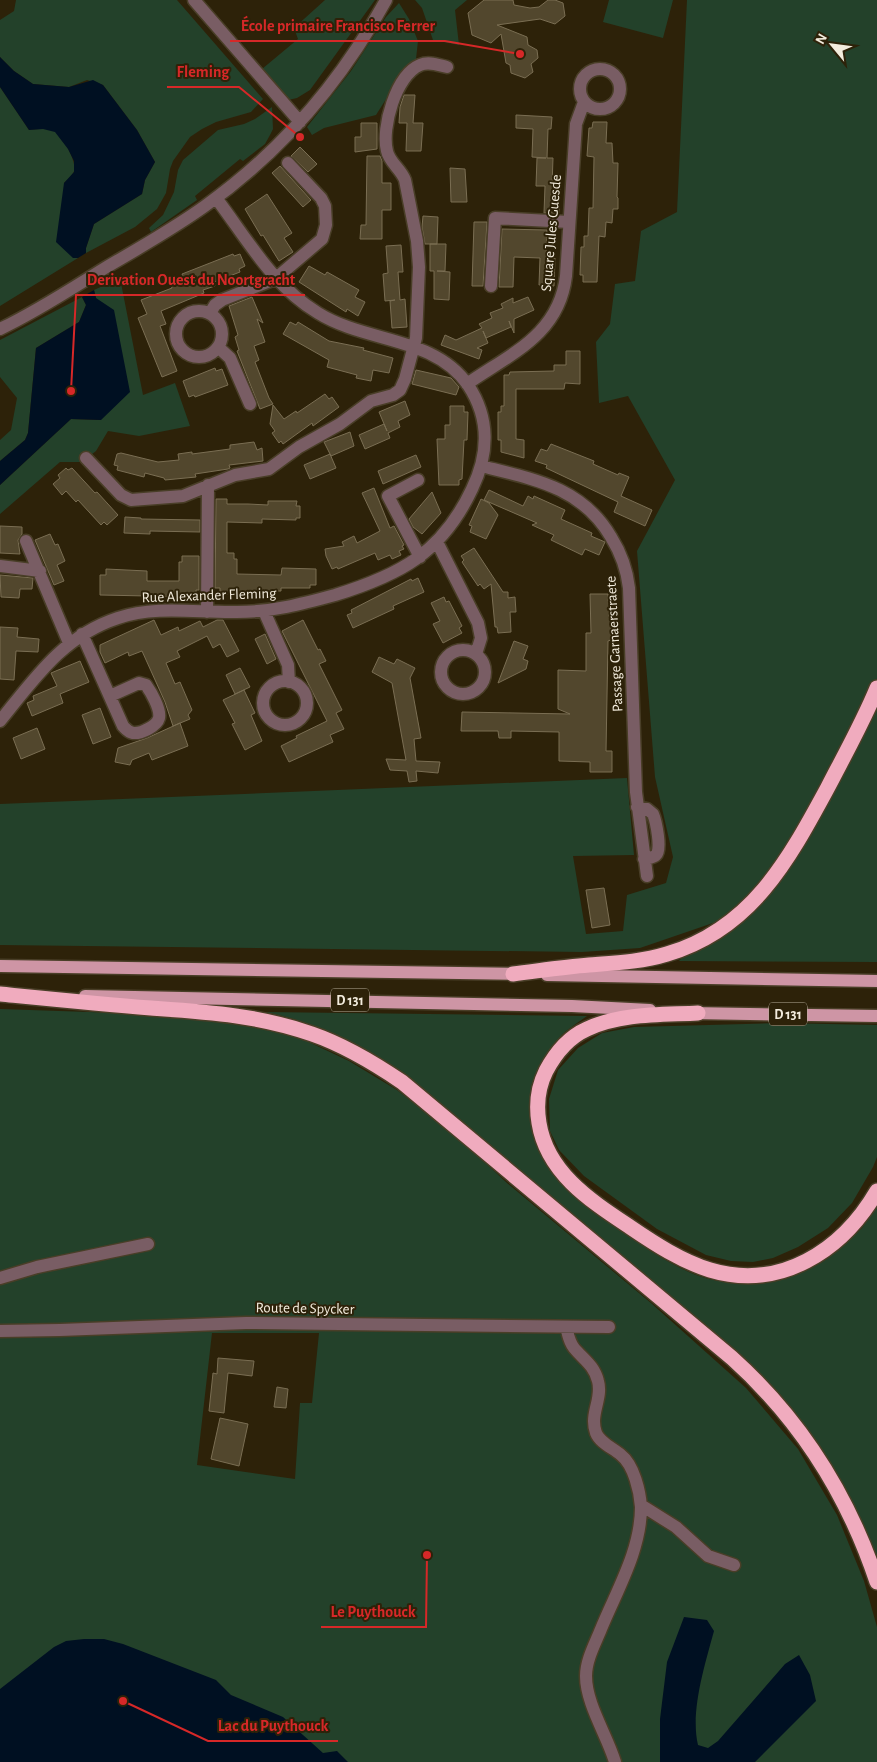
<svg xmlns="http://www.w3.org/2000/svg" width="877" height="1762" font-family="'Alegreya Sans',sans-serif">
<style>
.green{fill:#23412a;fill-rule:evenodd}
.water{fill:#001022}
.building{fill:#52472d;stroke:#7a6e53}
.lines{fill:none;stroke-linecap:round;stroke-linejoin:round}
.minor-casing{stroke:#493e27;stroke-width:15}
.major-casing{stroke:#493e27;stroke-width:15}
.highway-casing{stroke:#493e27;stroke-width:18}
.minor{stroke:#795d64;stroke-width:12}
.major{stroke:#ce95a5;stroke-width:12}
.highway{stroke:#f0abbe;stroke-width:15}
.labels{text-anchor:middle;stroke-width:4;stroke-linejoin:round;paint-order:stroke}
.shield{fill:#2d2209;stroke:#b8af9d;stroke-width:1}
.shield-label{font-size:14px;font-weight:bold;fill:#f3ecdd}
.street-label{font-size:15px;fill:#f3ecdd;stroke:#2d2209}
.leader{fill:none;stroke:#d62828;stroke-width:2}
.callout-dot{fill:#d62828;stroke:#2d2209;stroke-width:2}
.callout-label{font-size:16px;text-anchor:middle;font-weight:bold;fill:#d62828;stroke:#2d2209;stroke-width:4;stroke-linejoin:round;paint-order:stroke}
</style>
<rect width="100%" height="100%" fill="#2d2209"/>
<path class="green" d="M16 0H177L263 99 251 112 216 122 202 129 190 137 173 161 170 169 166 193 157 209 135 227 86 253V248L94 224 142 194 145 180 155 162 137 130 103 85 87 80 69 87 33 84 14 71 0 57V20L14 11Z
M325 0H375L310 90 297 98 288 100 262 69 298 39 294 28Z
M415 0H467L455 10 459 45 433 40 422 8Z
M609 0H673L663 38 603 22Z
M687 0H877V962L679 961 713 923 640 948 582 952 0 945V804L627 778 634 855 573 856 586 934 623 931 627 895 666 883 673 857 655 777 637 551 675 480 628 396 599 403 596 342 610 324 615 284 635 281 641 231 677 212Z
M399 3 409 19 418 41 416 59 400 77 376 115 324 128 312 135 307 127 351 71 386 17Z
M0 87 29 130C37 129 49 127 56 132 63 138 77 161 74 171 73 175 68 179 64 183L73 258H78L0 306Z
M272 107 273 129 270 135 265 144 243 161 240 159 195 196 197 200 151 232 149 228 163 215 174 192 178 170 183 160 218 130 244 124 255 119Z
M120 278 143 395 175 383 190 426 139 436 108 431 96 451 82 462H60L0 514V485L71 419 101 420 96 297 94 290Z
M82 297 86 305 79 322 36 348 28 433 25 440 0 461V440L11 430 17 398 0 377V340Z
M0 1009 208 1016 259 1024 294 1035 349 1061 397 1090 459 1138 507 1183 651 1303 746 1388 798 1449 837 1515 864 1581 877 1627V1762H0ZM212 1333H319L312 1403H300L295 1479 197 1465Z
M264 1012 587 1016C578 1023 567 1029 560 1037 530 1068 520 1116 541 1155 556 1183 590 1207 614 1225 641 1245 677 1271 709 1279 747 1288 788 1282 822 1262 829 1258 836 1251 842 1245 849 1240 856 1234 862 1228 867 1221 872 1213 877 1206V1557C864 1524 848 1490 829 1461 810 1432 788 1405 764 1380L404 1074C360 1047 316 1021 264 1012Z
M780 1023 877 1025V1157L873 1167 852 1203 828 1228 798 1247 773 1258 753 1262 731 1261 706 1255 657 1229 584 1176 559 1150 550 1131 549 1099 558 1070 578 1048 602 1033 634 1027Z"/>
<path class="water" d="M0 57 14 71 33 84 69 87 93 80 103 85 137 130 155 162 145 180 142 194 94 224 86 248V253L78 258H73L56 242 64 183 74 172V161L68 149 55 132 43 129 29 130 0 87Z
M94 290 96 298 114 310 130 392 101 420 71 419 0 485V461L25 440 28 433 36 348 79 322 86 305 82 297Z
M684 1617 707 1620 714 1631C705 1664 690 1712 698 1745L708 1748 718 1741 785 1664 799 1655 810 1675 816 1701 755 1762H660V1719L667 1662Z
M84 1639H104L123 1644 216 1680 231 1695 283 1717 323 1753 337 1751 348 1762H0V1689L54 1647 66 1641Z"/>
<path class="building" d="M484 0H513L514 5 530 8 539 7 548 0H555L563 3 565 16 555 24 540 19 497 25 527 37 528 45 537 50 538 58 531 64 533 72 525 78 511 73 510 65 506 63 501 34 491 43 472 35 468 13Z
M404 95H415L413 123H423L421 151H406L407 123H399L400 107Z
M516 115 552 117 551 129H548L547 158H553L552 186H551H560L559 213H544L545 186H536L537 158H546L532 157 533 129 516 128Z
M593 122H607L606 143H612L613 163H618L617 197 618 198V209H613L612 223 606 222 605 237 599 236 597 282H583V275H580L581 247H584V236H588L589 208H593L594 157 587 156 589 128H592Z
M361 123H377V149L355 152V137H361Z
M300 147 317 164 308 172 291 156Z
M367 156H380L382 161V183H391V210H382V239H360L361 225H366Z
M280 166 311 200 303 207 272 173Z
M450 168 465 169 467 202H451Z
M267 194 292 233 284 238 293 252 279 261 263 235 261 236 245 209Z
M423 216 438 217 437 244H425L422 227Z
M474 222H487L483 286H472Z
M502 229 547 230 546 258H555L554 286 539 285 540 258 514 257 513 287H499Z
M430 244H446L445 271H437L450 272 449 300 434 299V271H430Z
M401 245 403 272H398L400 300 405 299 407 327 392 328 390 301 395 300 385 301 383 274 388 273 386 246Z
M233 254 234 256 240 254 245 266 239 269 240 272 214 282 215 286 203 290 204 293 161 311 166 324 160 326 177 371 162 377 138 318 147 314 141 300 172 288 171 285 184 280 182 274Z
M309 266 325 275 327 272 359 290 355 297 365 302 358 316 347 309 346 312 299 282Z
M252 297 263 323 257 319 265 342 254 346 259 360 255 362 269 398 273 404 260 409 237 351 239 350 235 337 238 335 229 306Z
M528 297 534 310 514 319V333L509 321 511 327 486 338 483 331 488 343 477 348 482 350 479 359 441 345 445 335 456 340 482 328 479 324 492 318 490 313 503 308 501 304 513 298V303Z
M290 322 296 325 298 322 329 341 364 348 363 350 393 358 389 373 373 370 371 381 356 378 357 375 327 367 329 360 283 334Z
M566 351H580V384L565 383 564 389H516V439L524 440V458L501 452V440H498V412H501V406H504V375H509L510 372 554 371V365H566Z
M215 368 216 371 222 369 228 385 195 397 194 395 189 397 183 381Z
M416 370 451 378 459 387 456 395 412 384Z
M325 394 329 399 332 397 339 407 313 426 312 423 283 444 281 441 279 443 272 433 275 431 270 424 273 405 284 419 296 411 297 413Z
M405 401 410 415 398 421 400 427 388 433 390 438 365 449 359 435 384 424 387 431 379 412Z
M450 406H464V412H468L467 440H464L462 479 459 480V485H439L437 439H445V425H450Z
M350 432 354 446 331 456 324 442Z
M254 442 257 450 262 448 263 461 229 465 230 468 228 469 195 474 196 477 165 480 164 478 145 473 144 477 117 470 118 466 114 465 117 454 121 453 158 462 179 460 178 454 192 452V454L230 449V445Z
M551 444 594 461 593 464 618 475 619 473 629 477 621 496 652 510 645 526 614 512 618 502 546 468 547 465 535 461 541 449 547 451Z
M330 454 336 468 310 479 304 465Z
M416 455 421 467 383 484 378 471Z
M66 468 68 470 72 468 95 493 97 492 118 515 107 525 104 522 101 525 78 500 76 502 66 491 62 495 53 484 60 478 58 475Z
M374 488 390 528 394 526 404 545 402 546 404 549 399 551 401 555 392 559 390 555 378 560 375 553 338 569 337 567 332 569 326 556 325 549 344 546 342 542 354 536 357 543 380 531 362 493Z
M489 490 523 506 528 496 533 499 534 496 565 510 561 519 592 533 591 536 605 542 599 555 585 549 582 555 551 540 554 535 532 525 537 523 484 500Z
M432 492 441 513 422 534 413 527 409 519Z
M216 499H227V504H248L268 505V501H297L296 506H300V518H296V520L262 519V523L227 522V553H234V559H237V574L281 575 282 568 316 569V585H310V588H281V591H269V594H220V588H215Z
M481 499 489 503 498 515 486 539 470 532 472 526 469 525Z
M125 517 141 518V519L200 520V532L150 531V534L124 533Z
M0 526 22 527V534L18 540 20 554 0 553Z
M50 534 55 545 58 544 65 561 57 565 64 581 54 585 35 540Z
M474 548 503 592H508V598L515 597 516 612H510L511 632 498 633 497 627H495L491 584 484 589 480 584 478 586 462 562 464 560 461 556Z
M182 556H199V590H196V597L100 595V575H106V569L147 571V581H179V562H182Z
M0 575 33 578 32 589H20L19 598 1 597Z
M418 578 424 592 393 606 394 609 353 628 347 615 352 613 351 610 411 579 412 581Z
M590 594H608L609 617H611V640L608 641 606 751H612V772H590V762L559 761V732L511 731V738H499L498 731H461L462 712 570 714 558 709V670L586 671V633H591Z
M444 597 446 602 449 601 462 626 459 628 462 633 443 643 433 624 440 621 431 603Z
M154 620 161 635 178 627 179 631 200 621 203 627 217 620H223L239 651 227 657 220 644 213 648 207 636 177 651 180 657 166 663 175 684 180 682 192 710 188 715 190 719 173 726 165 702 142 651 129 656 128 652 105 663 100 652V645Z
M303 620 318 650 320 649 326 661 319 664 342 710 336 713 344 729 330 735 333 742 289 762 281 746 297 738 296 736 327 721 282 631Z
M0 627 18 628 17 637 39 639 38 652 16 651 14 680 0 679Z
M265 634 276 659 267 664 255 639Z
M514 641 528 646 523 659 528 661 526 669 498 683Z
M379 657 394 664 397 659 415 668 410 678 421 738 414 739 416 761 440 762 438 773 416 771 417 781 409 782 407 771 390 770 386 759 406 760 392 683 372 672Z
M80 661 89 682 60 694 63 703 32 716 27 703 34 700 33 696 57 686 51 673Z
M240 668 250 687 235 694 226 675Z
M244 690 255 713 251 715 262 741 245 750 232 724 235 723 223 700Z
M100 708 111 737 93 744 82 715Z
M180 723 188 746 152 760 149 753 132 760 130 765 115 762 118 748 147 738Z
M37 728 45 749 21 759 13 738Z
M604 888 610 925 592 928 586 890Z
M218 1358 254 1361 252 1376 228 1373 224 1413 209 1411 213 1373 217 1374Z
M277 1387 288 1389 286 1408 274 1407Z
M220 1418 248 1424 239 1466 211 1459Z"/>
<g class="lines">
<g class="minor-casing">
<path id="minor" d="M194 0 300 122
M580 89a20 20 0 1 1 40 0a20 20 0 1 1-40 0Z
M491 286 495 218 569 222
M176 334a23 23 0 1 1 46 0a23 23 0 1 1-46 0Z
M210 313 215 305 222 300 275 279 322 239 326 225 325 206 321 198 288 163
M0 329C36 312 71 289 105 268 139 248 173 229 205 206 282 151 341 82 386 0
M218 347 230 358 250 404
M467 384C510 354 559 335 566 276L576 124 584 102
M86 458 121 495 131 500 183 496 235 475 269 469 299 447 340 424 371 401 393 395 400 390 405 379 416 338 419 267 417 241 405 180C401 169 389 162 387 151 381 128 396 75 420 65 429 61 438 65 447 67
M481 466C533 479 582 487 611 537 621 553 627 570 629 588L636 792 647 876
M418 480 388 496 420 557
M26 541 69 643
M437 542 478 623 481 638 476 654
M0 566 40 571
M264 611 288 665 289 682
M207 612 208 485
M82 634 123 726C126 729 128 732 133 733 141 734 157 726 159 718 161 709 151 692 146 685L139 683 110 696
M441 672a22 22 0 1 1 44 0a22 22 0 1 1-44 0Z
M263 703a22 22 0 1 1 44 0a22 22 0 1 1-44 0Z
M0 721C35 678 63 636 118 618 156 605 198 613 237 612 272 612 302 604 335 595 400 575 442 553 472 489 489 454 490 418 468 385 434 336 366 343 318 313 272 285 248 240 216 198
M637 807 647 809 653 814C656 821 662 850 656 855 653 858 648 858 644 859
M0 1278 37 1267 148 1244
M566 1327C568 1334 569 1342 574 1348 583 1359 594 1365 598 1381 603 1399 589 1414 596 1433 600 1443 613 1448 621 1455 634 1465 640 1492 641 1507 641 1550 617 1590 601 1629 595 1644 586 1660 586 1676 586 1704 607 1735 615 1762
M0 1331 60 1330 246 1323 609 1327
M641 1505 676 1527 708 1556 734 1565"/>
</g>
<g class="major-casing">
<path id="major" d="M0 966 522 974
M547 975 877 981
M85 996 572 1006 650 1010
M690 1013 877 1016"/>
</g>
<g class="highway-casing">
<path id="highway" d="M513 974C538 971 563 967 589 965 615 963 641 962 667 954 752 929 789 859 828 787 845 754 863 722 877 688
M0 994C51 999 101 1004 151 1008 207 1012 258 1015 312 1034 344 1045 374 1063 402 1082L732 1358C800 1419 848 1495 877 1582
M698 1013C662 1015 621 1013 587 1029 569 1037 555 1054 546 1071 538 1087 536 1105 539 1123 547 1173 591 1201 630 1227 655 1244 681 1261 710 1270 780 1291 842 1251 877 1191"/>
</g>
<use href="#minor" class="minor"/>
<use href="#major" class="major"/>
<use href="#highway" class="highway"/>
</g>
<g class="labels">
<g class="shield">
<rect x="331" y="988.5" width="38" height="23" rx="4"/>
<rect x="769" y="1002.5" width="38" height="23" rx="4"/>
</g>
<g class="shield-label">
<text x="350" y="1005">D 131</text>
<text x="788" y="1019">D 131</text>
</g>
<g class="street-label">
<text transform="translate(551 233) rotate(-85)" y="5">Square Jules Guesde</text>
<text transform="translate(209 595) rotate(-2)" y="5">Rue Alexander Fleming</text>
<text transform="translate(614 644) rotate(-93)" y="5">Passage Garnaerstraete</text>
<text transform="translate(305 1308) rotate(1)" y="5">Route de Spycker</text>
</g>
</g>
<path class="leader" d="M520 54L445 41H230M300 137L239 87H167M71 391L76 295H305M427 1555L426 1627H321M123 1701L208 1741H338"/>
<g class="callout-dot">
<circle cx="520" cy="54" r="5"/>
<circle cx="300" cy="137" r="5"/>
<circle cx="71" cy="391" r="5"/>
<circle cx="427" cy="1555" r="5"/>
<circle cx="123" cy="1701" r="5"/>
</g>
<g class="callout-label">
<text x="338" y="31">École primaire Francisco Ferrer</text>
<text x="203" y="77">Fleming</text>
<text x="191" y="285">Derivation Ouest du Noortgracht</text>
<text x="373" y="1617">Le Puythouck</text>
<text x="273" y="1731">Lac du Puythouck</text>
</g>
<g transform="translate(832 45) rotate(299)" stroke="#2d2209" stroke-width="4" paint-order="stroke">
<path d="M0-4L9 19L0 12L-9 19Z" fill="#f3ecdd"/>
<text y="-8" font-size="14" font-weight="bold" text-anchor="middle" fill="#f3ecdd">N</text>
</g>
</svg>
